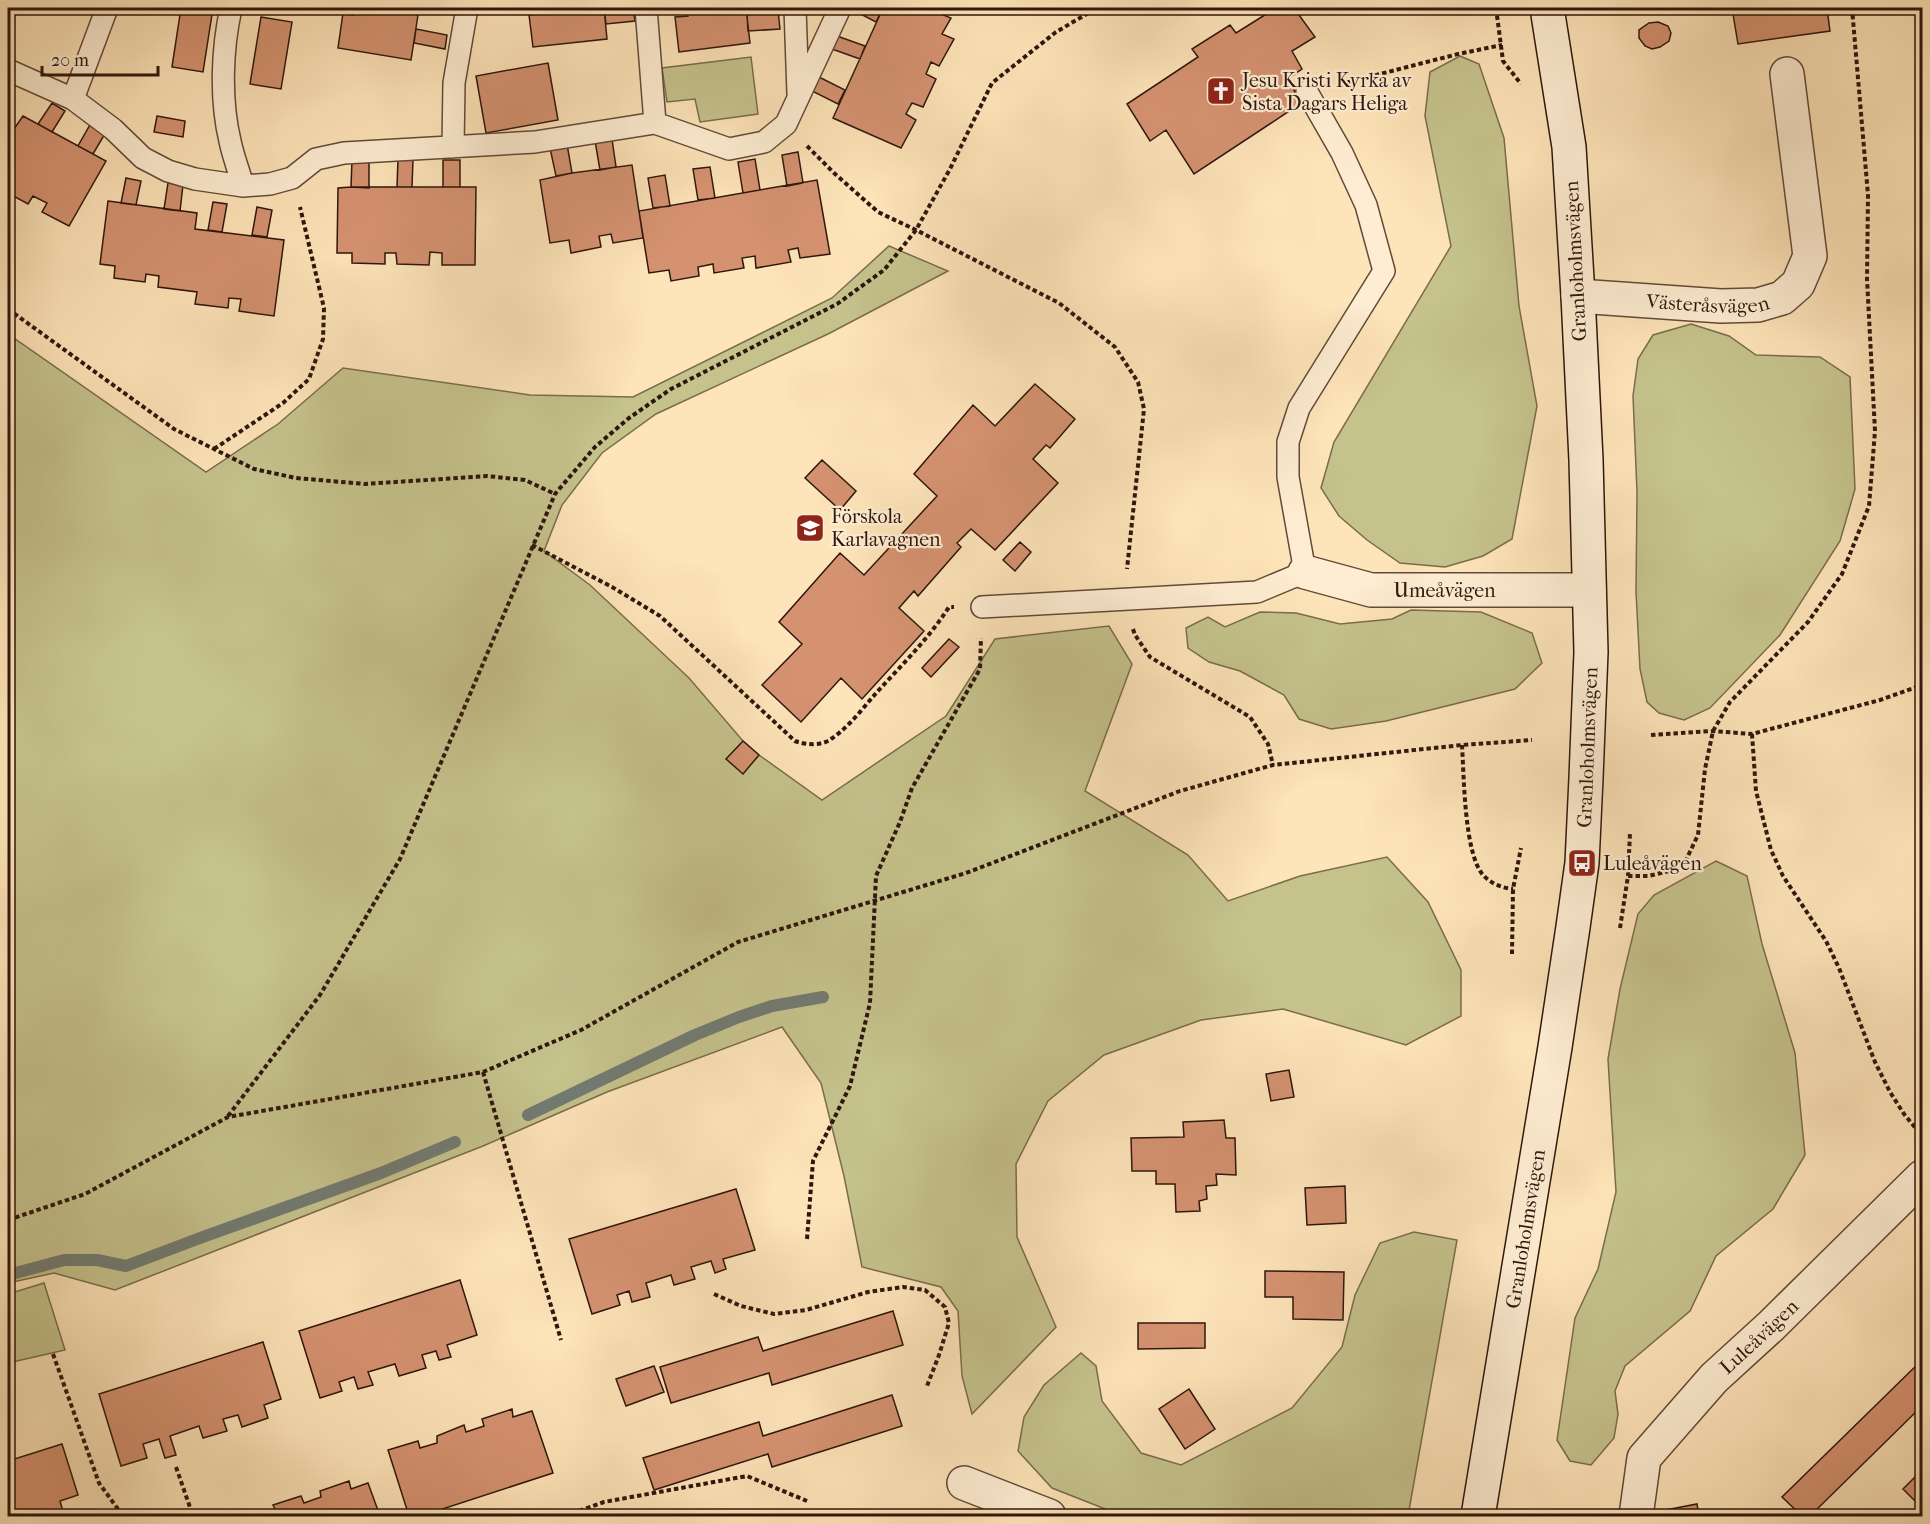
<svg xmlns="http://www.w3.org/2000/svg" width="1930" height="1524" font-family="'IM FELL French Canon',serif">
<style>
.green{fill:#c5c28c;stroke:#7a6c4c;stroke-width:1.5}
.lines{fill:none;stroke-linecap:round;stroke-linejoin:round}
.stream{stroke:#727b72;stroke-width:12}
.building{fill:#d59271;stroke:#2e160d;stroke-width:1.5}
.lane-casing{stroke:#624a38;stroke-width:24}
.street-casing{stroke:#624a38;stroke-width:36}
.secondary-casing{stroke:#2e160d;stroke-width:36}
.path{stroke:#2e160d;stroke-width:4;stroke-dasharray:4.5 3;stroke-linecap:butt}
.lane{stroke:#feedd2;stroke-width:21}
.street{stroke:#feedd2;stroke-width:33}
.secondary{stroke:#feedd2;stroke-width:33}
.labels{text-anchor:middle;stroke-width:4.5;stroke-linejoin:round;paint-order:stroke}
.poi-label{font-size:20px;fill:#2e160d;stroke:#feedd2;text-anchor:start}
.street-label{font-size:20px;fill:#2e160d;stroke:#feedd2}
</style>
<rect width="100%" height="100%" fill="#fee4b9"/>
<filter id="stains"><feTurbulence type="fractalNoise" baseFrequency=".00333" numOctaves="4"/><feColorMatrix values="0 0 0 0 .2 0 0 0 0 .09 0 0 0 0 .02 0 0 0 .5 -.17"/></filter>
<radialGradient id="worn" r=".72"><stop offset=".6" stop-color="#630" stop-opacity="0"/><stop offset="1" stop-color="#630" stop-opacity=".3"/></radialGradient>
<path class="green" d="M1460 56 1479 64 1504 138 1519 306 1537 406 1512 539 1483 556 1445 567 1400 563 1367 540 1339 516 1321 488 1334 442 1451 246 1425 116 1430 72Z
M751 57 758 114 700 122 695 99 667 102 662 68Z
M889 246 948 271 828 334 656 414 602 453 562 505 544 551 590 585 689 678 743 741 759 755 822 800 946 716 995 639 1109 626 1132 664 1085 791 1188 855 1228 901 1300 876 1387 857 1428 902 1461 970V1016L1406 1045 1283 1009 1201 1020 1104 1055 1048 1101 1016 1164 1017 1237 1056 1327 972 1414 962 1376 958 1311 941 1287 862 1267 844 1176 821 1083 782 1027 607 1092 483 1146 115 1290 54 1273 8 1283V334L206 472 278 424 343 368 530 395 633 397 832 298Z
M1691 324 1729 336 1756 355 1820 357 1850 377 1855 489 1840 541 1780 635 1710 708 1684 720 1659 713 1647 702 1640 669 1636 592 1637 492 1633 396 1638 359 1653 335Z
M1411 610 1481 612 1532 633 1542 663 1515 689 1386 721 1331 729 1299 719 1284 695 1240 671 1209 662 1188 648 1186 628 1208 617 1225 627 1260 612 1296 613 1340 624 1392 619Z
M1716 861 1747 876 1762 944 1795 1053 1805 1155 1773 1209 1716 1256 1690 1311 1625 1366 1615 1391 1618 1414 1614 1438 1591 1465 1570 1461 1557 1440 1575 1318 1598 1269 1616 1192 1608 1059 1620 989 1638 914 1654 895Z
M1414 1232 1457 1240 1408 1516H1123L1052 1488 1018 1451 1024 1417 1044 1385 1081 1353 1096 1366 1102 1401 1141 1453 1181 1465 1292 1408 1342 1347 1355 1295 1380 1243Z
M44 1283 65 1350 8 1363V1294Z"/>
<g class="lines">
<path class="stream" d="M528 1115 695 1035 739 1017 772 1006 823 997
M8 1275 64 1260H97L126 1266 200 1238 381 1173 455 1142
M1407 1516V1515"/>
</g>
<path class="building" d="M181 8H213L203 72 172 67Z
M354 8H372L418 15 411 60 338 48 343 13 353 15Z
M372 8H419L418 15Z
M538 8H604L607 39 533 47 529 15 539 14Z
M604 8H633L635 21 606 24Z
M687 8H746L750 43 679 52 675 17 688 16Z
M849 8H883L876 22Z
M883 8H927L951 18 942 34 954 39 939 66 931 62 926 74 936 79 923 107 912 103 906 114 916 120 901 148 833 118Z
M1276 8H1294L1315 37 1292 51 1302 69 1289 78 1300 104 1194 174 1166 130 1150 141 1127 104 1198 57 1192 49 1230 25 1236 33Z
M1732 8H1827L1830 31 1738 44Z
M778 10 780 29 748 31 747 13Z
M261 17 292 22 281 89 250 84Z
M1658 22 1668 26 1671 33 1669 41 1660 47 1652 49 1645 46 1639 38V30L1649 23Z
M416 29 447 35 445 49 414 43Z
M837 36 865 46 860 59 832 49Z
M548 63 558 120 486 133 476 76Z
M817 76 845 90 838 104 810 90Z
M52 103 65 111 52 132 38 124Z
M23 116 106 161 69 226 42 212 47 203 33 196 28 204 8 193V135L9 136Z
M157 116 185 121 183 137 154 132Z
M91 123 106 132 93 154 78 146Z
M612 139 616 167 600 170 595 141Z
M567 144 572 173 556 176 550 148Z
M798 152 803 183 787 186 782 155Z
M398 159H413L412 187H397Z
M755 159 760 190 743 193 738 162Z
M352 160 369 161V188L351 187Z
M443 160H460V187H443Z
M632 165 643 238 613 243 611 234 599 236 601 247 571 253 569 240 550 243 540 180 572 173Z
M710 167 715 198 698 200 693 169Z
M665 175 670 206 653 208 648 178Z
M126 178 141 181 136 205 121 203Z
M817 180 830 254 800 258 798 248 788 250 791 262 756 268 755 256 742 258 744 268 714 273 713 264 698 267 699 276 671 281 669 270 649 273 639 211Z
M168 183 183 185 180 211 164 209Z
M351 187H476L475 265H442V253L430 252 429 265 397 264 396 253H385V264L352 263V253H337L338 188Z
M108 201 197 213 195 229 284 240 274 316 239 311 241 299 229 298 228 308 195 304 197 292 158 287 159 276 146 274 145 282 114 278 115 266 100 264Z
M213 202 227 204 222 232 208 230Z
M257 207 272 210 267 237 252 235Z
M1035 384 1075 419 1050 448 1046 445 1033 459 1058 483 995 550 971 529 957 543 961 547 918 596 914 591 899 608 924 631 862 699 841 678 801 722 762 685 802 644 779 622 840 553 864 575 937 496 914 474 973 405 995 426Z
M822 460 856 491 840 510 805 478Z
M1020 542 1031 552 1015 571 1003 560Z
M949 639 959 647 931 677 922 668Z
M743 741 759 755 743 774 726 759Z
M1289 1070 1294 1097 1271 1101 1266 1074Z
M1224 1120 1226 1138H1235L1236 1175 1216 1174 1217 1185 1206 1186 1207 1199 1199 1201 1200 1211 1176 1212 1175 1184H1156V1171H1132L1131 1138 1184 1137 1183 1122Z
M1345 1186 1346 1223 1307 1225 1305 1188Z
M736 1189 755 1250 723 1259 726 1269 715 1273 711 1261 691 1267 695 1279 674 1285 671 1275 646 1283 650 1297 632 1302 629 1291 617 1295 620 1305 592 1314 569 1239Z
M1265 1271 1344 1272 1343 1320 1293 1319V1297H1265Z
M460 1280 477 1335 447 1345 451 1357 439 1360 436 1351 422 1355 426 1368 399 1376 395 1364 368 1372 373 1385 358 1389 354 1377 339 1382 342 1391 320 1398 299 1331Z
M893 1311 903 1345 772 1385 769 1373 671 1403 660 1367 758 1337 763 1351Z
M1138 1323H1205V1348L1138 1349Z
M263 1342 281 1399 264 1405 268 1418 242 1427 238 1415 223 1419 227 1431 203 1438 199 1426 170 1436 176 1455 165 1458 159 1439 143 1444 147 1458 121 1466 99 1394Z
M1922 1360V1406L1810 1516H1802L1782 1497Z
M654 1366 664 1392 626 1406 616 1379Z
M1189 1389 1215 1429 1185 1449 1159 1409Z
M892 1395 902 1426 772 1467 768 1454 654 1490 643 1458 759 1422 763 1436Z
M512 1409 513 1417 532 1411 553 1473 421 1516H409L388 1450 418 1441 420 1448 437 1443V1436L464 1425 466 1432 484 1426 482 1419Z
M62 1444 78 1495 60 1501 64 1515 40 1516 38 1511 20 1516H8V1461Z
M1922 1470V1508L1903 1489Z
M349 1481 351 1489 368 1483 380 1516H263L276 1512 273 1505 301 1496 304 1503 321 1497 320 1491Z
M1697 1504 1699 1516H1666L1665 1510Z"/>
<g class="lines">
<g class="lane-casing">
<path id="lane" d="M231 8C222 49 220 99 230 141 233 156 239 171 243 186
M646 8 655 123
M795 8 798 94
M8 70 73 99 113 129 143 158 168 171 195 179 243 186 270 184 292 178 316 159 344 153 535 142 655 123 729 149 764 142 786 124 840 8
M73 99 107 8
M453 147 454 83 467 8
M982 607 1257 592 1305 572 1288 477V442L1299 408 1384 271 1366 205 1342 153 1307 92"/>
</g>
<g class="street-casing">
<g id="street">
<path id="s1" d="M1578 296 1721 306 1758 305 1782 298 1798 284 1810 256 1787 74"/>
<path id="s2" d="M1305 572 1371 590H1589"/>
<path d="M964 1483 1049 1516"/>
<path id="s3" d="M1636 1516 1644 1458 1714 1378 1771 1326 1922 1177"/>
</g>
</g>
<g class="secondary-casing">
<g id="secondary">
<path id="s4" d="M1478 1516 1555 1047 1573 927 1582 863 1586 778 1591 652 1586 460 1578 296 1569 147 1547 8"/>
</g>
</g>
<path class="path" d="M1496 8 1503 61 1521 84
M1339 86 1345 83 1458 54 1502 45
M807 146 834 173 878 212 916 230 1059 303 1115 347 1138 382 1144 409 1127 569
M8 309 174 429 254 469 296 478 365 484 487 476 525 480 555 494
M214 449 283 403 309 379 323 339 324 308 300 207
M532 545 612 587 660 616 795 741C806 745 822 746 831 739 849 727 863 708 877 692 902 665 929 638 949 607H954
M1133 629 1135 635 1150 657 1250 717 1268 744 1273 765
M1752 734 1756 791 1771 850 1783 876 1826 941 1839 968 1875 1062 1890 1092 1904 1114 1922 1136
M1651 735 1713 731 1752 734 1880 700 1922 685
M1462 745C1464 775 1464 856 1484 876 1492 884 1502 888 1513 889
M1628 876H1648L1670 871 1686 860 1698 835 1705 769 1713 731 1730 702 1808 622 1842 574 1869 506 1875 431 1867 279 1868 195 1852 8
M1620 928 1628 876 1630 833
M1512 954 1513 889 1521 848
M483 1072 561 1340
M228 1116 320 995 400 859 555 494 595 447 629 418 671 389 837 304 884 270 916 230 950 169 992 83 1056 32 1097 8
M8 1220 85 1194 228 1117 483 1072 581 1030 738 942 966 873 1180 791 1273 765 1462 745 1532 740
M807 1239 813 1161 850 1086 870 1003 876 876 900 822 912 788 980 669 981 638
M714 1294 741 1306 774 1314 806 1310 868 1292 903 1287 925 1290 945 1307 949 1323 939 1355 927 1386
M53 1354 99 1483 123 1516
M176 1467 193 1516
M565 1516 604 1502 747 1476 807 1501"/>
<use href="#lane" class="lane"/>
<use href="#street" class="street"/>
<use href="#secondary" class="secondary"/>
</g>
<defs>
<g id="church-square" transform="scale(1.5)"><rect x="-9" y="-9" width="18" height="18" rx="4" fill="#8f2418" stroke="#feedd2"/><path d="M-1.2-6h2.4v3.5h3.3v2.4h-3.3V6h-2.4V-.1h-3.3v-2.4h3.3Z" fill="#fff"/></g>
<g id="school-square" transform="scale(1.5)"><rect x="-9" y="-9" width="18" height="18" rx="4" fill="#8f2418" stroke="#feedd2"/><path d="M0-5L7-2L0 1L-7-2ZM-4 1L0 2.5L4 1V4Q0 6-4 4Z" fill="#fff"/></g>
<g id="bus-square" transform="scale(1.5)"><rect x="-9" y="-9" width="18" height="18" rx="4" fill="#8f2418" stroke="#feedd2"/><path d="M-5-6H5V4H4V6H2V4H-2V6H-4V4H-5ZM-3.5-4V0h7V-4ZM-3.5 1.2v1.5H-2V1.2ZM2 1.2v1.5H3.5V1.2Z" fill="#fff"/></g>
</defs>
<g fill-rule="evenodd">
<use href="#church-square" x="1221" y="91"/>
<use href="#school-square" x="810" y="528"/>
<use href="#bus-square" x="1582" y="863"/>
</g>
<g class="labels">
<g class="poi-label">
<text x="1242" y="87">Jesu Kristi Kyrka av<tspan x="1242" dy="23">Sista Dagars Heliga</tspan></text>
<text x="831" y="523">Förskola<tspan x="831" dy="23">Karlavagnen</tspan></text>
<text x="1603" y="870">Luleåvägen</text>
</g>
<g class="street-label">
<text transform="translate(1575 261) rotate(-93)" y="7">Granloholmsvägen</text>
<text dy="7" stroke="none"><textPath href="#s1" startOffset="130">Västeråsvägen</textPath></text>
<text dy="7" stroke="none"><textPath href="#s2" startOffset="142">Umeåvägen</textPath></text>
<text dy="7" stroke="none"><textPath href="#s4" startOffset="777">Granloholmsvägen</textPath></text>
<text dy="7" stroke="none"><textPath href="#s4" startOffset="291">Granloholmsvägen</textPath></text>
<text dy="7" stroke="none"><textPath href="#s3" startOffset="226">Luleåvägen</textPath></text>
</g>
</g>
<rect width="1930" height="1524" fill="none" stroke="#fee4b9" stroke-width="30"/>
<rect x="9" y="9" width="1912" height="1506" fill="none" stroke="#2e160d" stroke-width="3"/>
<rect x="15" y="15" width="1900" height="1494" fill="none" stroke="#2e160d" stroke-width="1.5"/>
<path d="M42 66v9h116v-9" fill="none" stroke="#2e160d" stroke-width="3"/>
<text x="51" y="66" font-size="18" fill="#2e160d" stroke="#feedd2" stroke-width="4.5" paint-order="stroke">20 m</text>
<rect width="100%" height="100%" filter="url(#stains)"/>
<rect width="100%" height="100%" fill="url(#worn)"/>
</svg>
